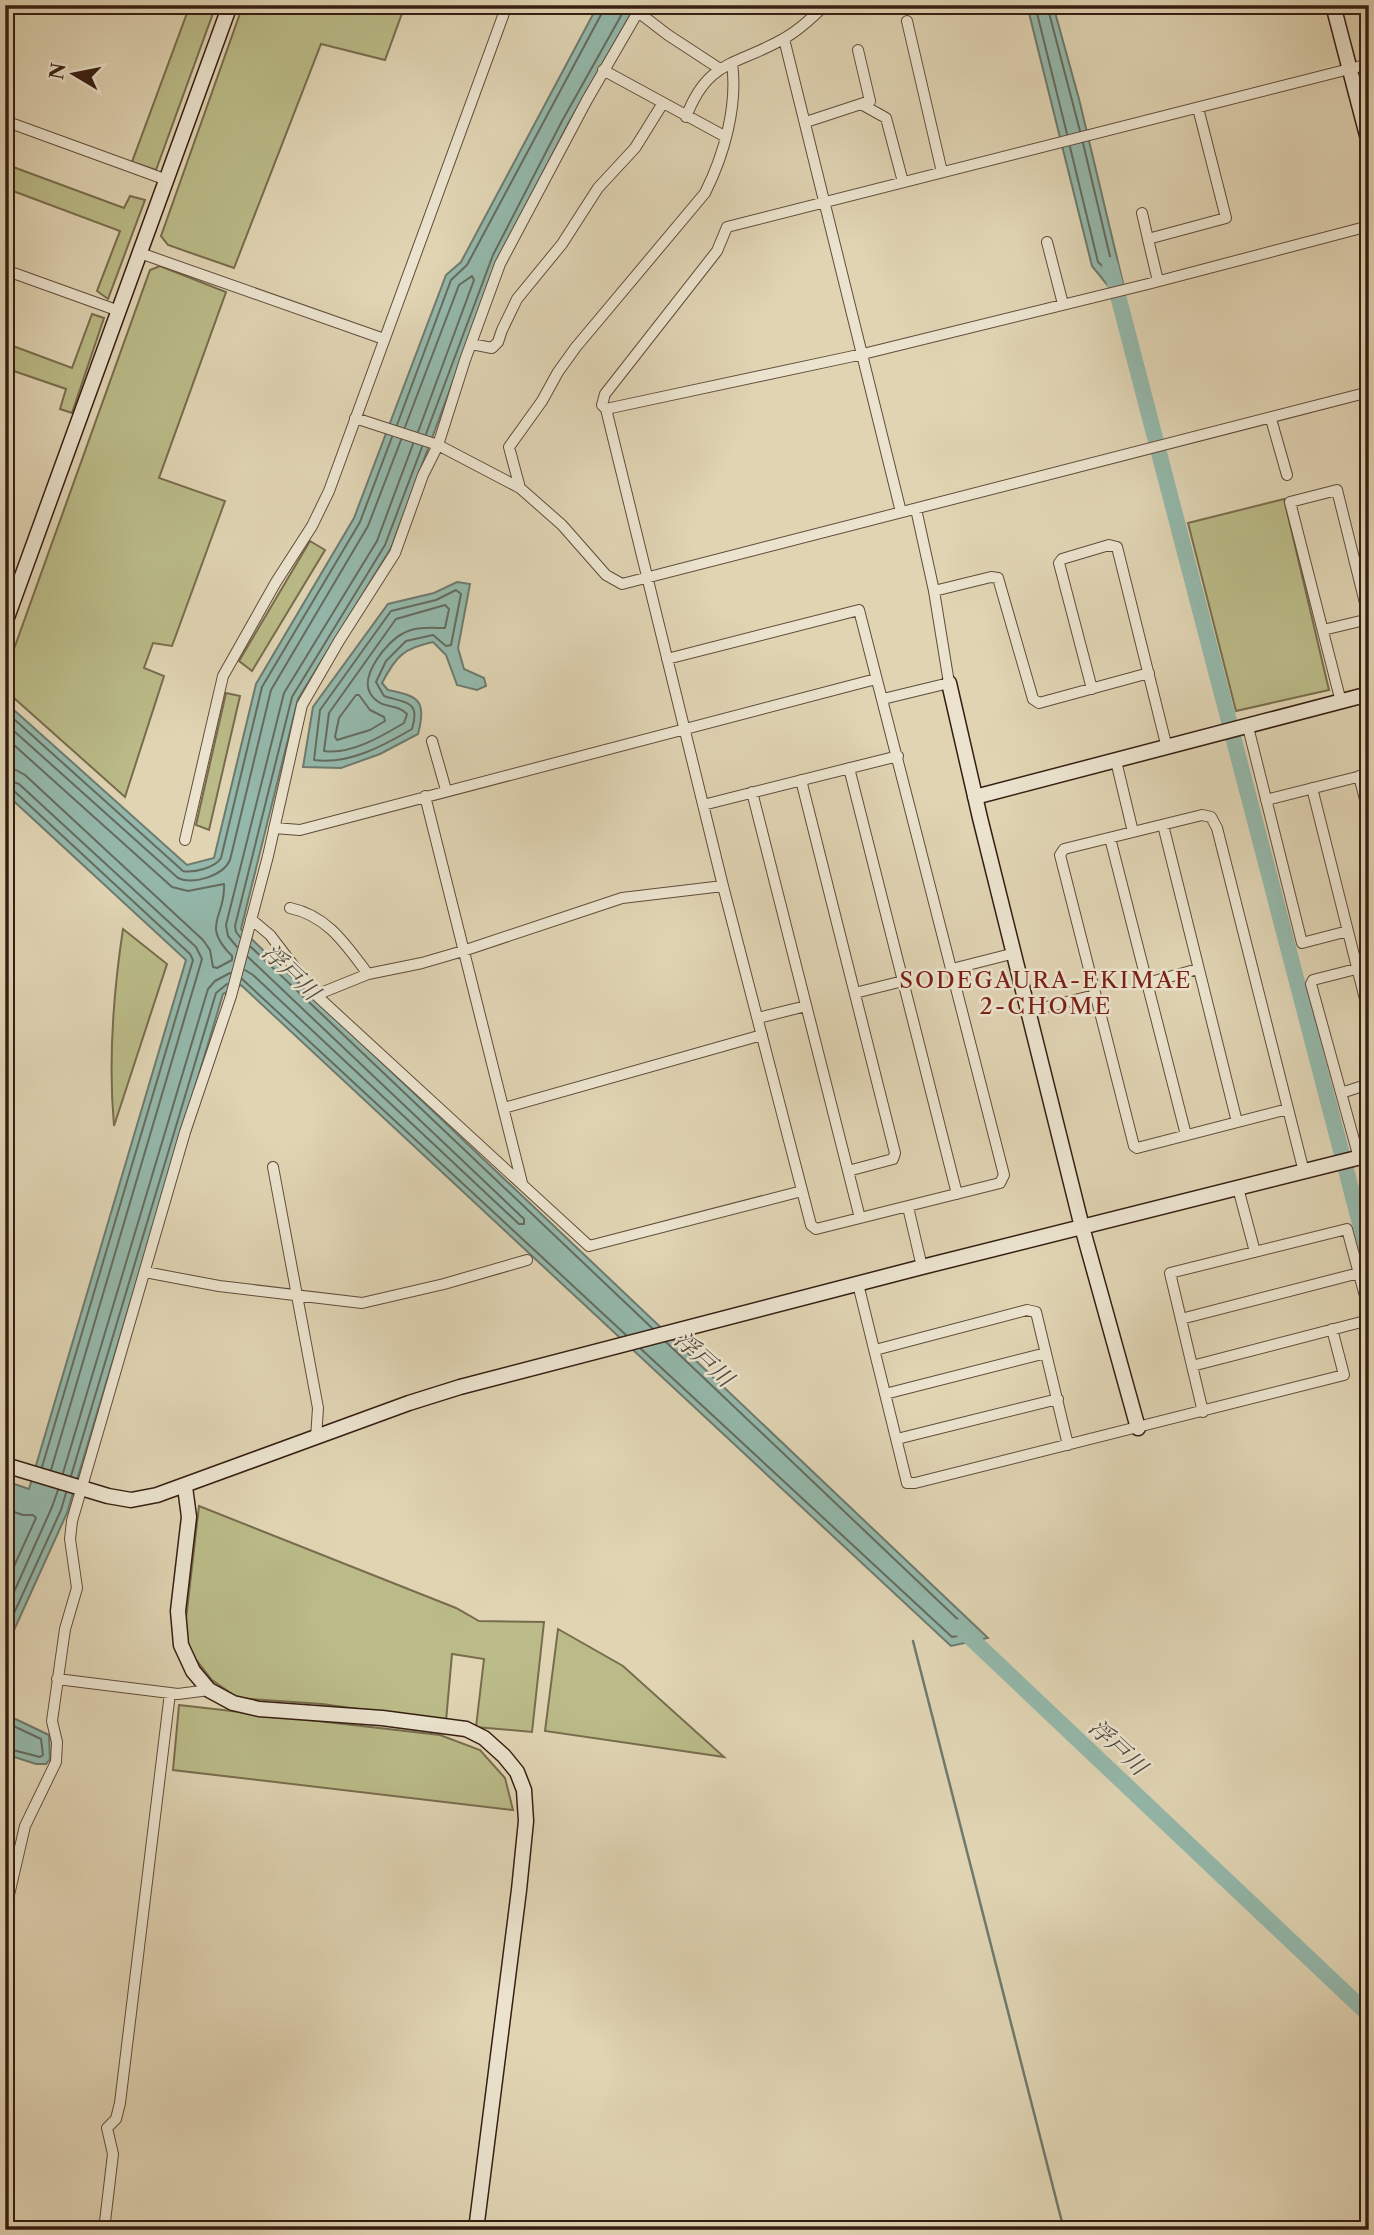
<svg xmlns="http://www.w3.org/2000/svg" width="1374" height="2235" font-family="'Libre Caslon Text','Noto Serif JP',serif">
<style>
.green{fill:#babb88;stroke:#786c4d;stroke-width:2}
.water{fill:#94b8ab;stroke:#6e7a6e;stroke-width:2}
.lines{fill:none;stroke-linecap:round;stroke-linejoin:round}
.shore{stroke:#656b5e;stroke-width:2}
.stream{stroke:#6e7a6e;stroke-width:2.5}
.river{stroke:#94b8ab;stroke-width:16}
.street-casing{stroke:#604c3a;stroke-width:12}
.secondary-casing{stroke:#361e12;stroke-width:17}
.street{stroke:#ebe3ce;stroke-width:10}
.secondary{stroke:#ebe3ce;stroke-width:14}
.labels{text-anchor:middle;stroke-width:5;stroke-linejoin:round;paint-order:stroke}
.water-label{font-size:23px;font-style:italic;fill:#524c40;stroke:#ebe3ce}
.neighbourhood-label{font-size:23px;letter-spacing:2px;fill:#7a1f14;stroke:#ebe3ce}
</style>
<rect width="100%" height="100%" fill="#e0d4b3"/>
<filter id="stains"><feTurbulence type="fractalNoise" baseFrequency=".00286" numOctaves="4"/><feColorMatrix values="0 0 0 0 .2 0 0 0 0 .09 0 0 0 0 .02 0 0 0 .5 -.17"/></filter>
<radialGradient id="worn" r=".72"><stop offset=".6" stop-color="#630" stop-opacity="0"/><stop offset="1" stop-color="#630" stop-opacity=".3"/></radialGradient>
<path class="green" d="M190 5H216L156 170 132 162Z
M243 5H405L385 60 321 44 234 268 168 245 161 236Z
M5 164 124 208 130 196 145 200 108 299 97 291 120 231 5 188Z
M160 266 226 292 159 478 225 501 172 646 153 643 144 668 164 676 125 797 5 690V674L150 270Z
M92 314 104 318 72 413 60 409 66 389 5 368V343L72 368Z
M1284 499 1329 690 1236 711 1188 523Z
M310 541 325 550 252 671 239 661Z
M226 693 240 696 209 830 196 825Z
M123 929 167 964 114 1126C108 1059 113 995 123 929Z
M199 1506 456 1608 479 1621 544 1622 532 1732 476 1727 484 1659 452 1654 446 1721 322 1704 238 1698 212 1680 187 1648 186 1619Z
M558 1629 623 1666 724 1757 545 1731Z
M179 1705 440 1735 480 1750 505 1778 513 1810 173 1770Z"/>
<path class="water" d="M598 5H636L568 124 499 258 391 548 298 699 241 929 988 1638 951 1646 241 985 223 994 67 1513 5 1650V1481L29 1489 186 960 5 793V702L187 865 214 858 256 684 354 518 446 275 461 262Z
M1027 5H1053L1079 99 1123 283 1109 287 1092 266Z
M457 582 470 584 458 648 464 669 484 678 486 686 477 690 457 685 446 655 433 642C404 648 396 656 382 683L388 690C419 696 427 701 418 734L380 754 341 768 303 767 313 707 388 604 434 593Z
M5 1714 49 1735 50 1759 46 1764H36L5 1754Z"/>
<g class="lines">
<path class="shore" d="M1035 5 1067 134
M1047 5 1080 131
M1070 147 1098 262 1110 273 1113 269 1083 143
M397 425 451 280 467 265 603 11 604 5
M405 427 459 285 472 276 474 280 418 432
M426 434 493 255 562 121 627 5
M456 590 461 594 451 645 446 646 433 635 406 641 386 661 376 682 384 696C405 703 421 700 412 729 383 746 348 765 314 760L320 710 391 611 436 600Z
M445 605 449 609 445 628C431 628 416 626 402 634 387 642 360 675 370 693 381 711 396 702 407 714L404 723C382 736 351 755 324 751L329 713 396 619Z
M356 695H359L370 710 384 717 385 721 370 730 337 740 335 737 339 718Z
M5 711 183 871C193 873 215 868 221 858L262 687 360 522 392 437
M5 723 178 878C193 885 223 876 230 860L271 690 368 526 401 440
M5 737 172 887 188 891 224 884C226 918 200 924 232 956V960L217 968 213 967 210 950 203 940 25 775 16 770 5 769
M5 779 19 784 196 947 202 959 51 1470
M5 788 13 790 190 954 193 960 42 1467
M240 937 236 932 235 926 292 697 385 545 422 447
M237 947 228 936 226 925 284 693 377 541 413 444
M251 947 652 1328
M245 970 253 975 519 1224H524V1219L248 957
M242 979 626 1335
M641 1349 952 1637 969 1634 968 1629 666 1342
M63 1473 208 989 215 981 230 973
M71 1476 216 993 227 984
M5 1509 23 1515H33L36 1518 5 1586
M5 1612 52 1507 58 1490
M5 1633 61 1510 66 1493
M5 1722 41 1739 43 1755 40 1757 5 1748"/>
<path class="stream" d="M913 1641 1064 2230"/>
<path class="river" d="M1110 265 1369 1258
M959 1627 1369 2015"/>
<g class="street-casing">
<path id="street" d="M638 12 668 35 720 69
M907 21 942 172
M784 39 901 512
M603 70 726 137
M861 104 886 118 903 182
M686 117C708 59 736 66 783 39 798 31 813 17 825 5
M5 121 167 180
M806 122 870 101 858 50
M1142 213 1148 239
M1047 242 1063 304
M140 253 384 339
M5 270 119 311
M1158 281 1148 239 1226 218 1198 108
M471 344 492 348 498 342 502 330 517 299 562 244 598 188 635 148 663 103
M606 409 863 354 1148 284 1369 226
M355 418 438 445 520 488 562 525 606 575 622 584 1369 392
M1271 419 1287 475
M520 488 509 447 542 401 558 372 576 347 705 193C724 155 738 106 732 63
M916 509 934 591
M1323 630 1369 619
M667 659 859 610 1004 1175 1000 1183 816 1229 811 1225 723 886 606 409 602 405 605 394 717 251 727 227 1369 64
M1092 689 1059 563 1062 559 1109 545 1117 547 1167 748
M883 699 949 683 934 591 991 577 998 578 1033 699 1039 703 1149 673
M1341 702 1290 502 1337 490 1369 619
M1248 727 1302 943 1348 931
M432 741 446 790
M1116 761 1133 832
M849 768 957 1194
M1359 776 1369 815
M801 780 895 1153 893 1159 848 1171
M1312 788 1369 1015
M752 792 860 1218
M425 796 522 1183
M1266 800 1369 774
M703 805 898 756
M1163 825 1237 1122
M274 828 300 830 876 679
M1110 838 1186 1135
M185 840 223 676 276 582 312 526 329 491 507 5
M290 908C328 916 346 945 368 974
M251 919 270 935 316 995 589 1246 802 1191
M952 969 1015 953
M1356 969 1313 980 1311 984 1359 1158
M1147 983 1198 969
M855 993 903 981
M316 995 368 974 422 963 463 951 622 898 723 886
M1030 1011 1095 995
M758 1018 806 1006
M1341 1093 1369 1084
M504 1108 762 1035
M1288 1109 1137 1148 1134 1146 1060 855 1064 849 1202 815 1211 817 1217 828C1246 943 1275 1057 1304 1172
M273 1167 318 1408 316 1438
M1238 1188 1255 1252
M908 1207 922 1267
M145 1272 219 1286 362 1303 444 1284 527 1260
M858 1284 907 1483H915L1344 1375 1332 1329
M1181 1319 1359 1273
M875 1350 1027 1310 1036 1312 1068 1445
M1192 1366 1369 1320
M885 1394 1046 1353
M1203 1412 1170 1273 1347 1229 1369 1311
M897 1439 1058 1399
M57 1679 178 1694 209 1690
M5 1912 25 1826 56 1762 57 1742 52 1721 65 1629 77 1588 70 1539 72 1521 185 1132 231 996 268 856 302 705 339 641 395 553 423 475 438 445 465 360 500 264 587 100 642 5
M104 2230 113 2154 107 2128 116 2119 120 2103 170 1693"/>
</g>
<g class="secondary-casing">
<path id="secondary" d="M1333 5 1369 143
M5 623 230 5
M949 683 980 818 1082 1227 1138 1428
M975 797 1369 694
M5 1465 108 1496 131 1500 157 1495 409 1403 460 1387 922 1267 1369 1155
M185 1487 189 1517 178 1611 181 1645 193 1671 209 1690 233 1703 259 1709 382 1718 466 1729 484 1738 504 1756 517 1772 524 1790 526 1821 519 1890 476 2230"/>
</g>
<use href="#street" class="street"/>
<use href="#secondary" class="secondary"/>
</g>
<g class="labels">
<g class="water-label">
<text transform="translate(291 972) rotate(44)" y="8">浮戸川</text>
<text transform="translate(704 1359) rotate(42)" y="8">浮戸川</text>
<text transform="translate(1118 1747) rotate(43)" y="8">浮戸川</text>
</g>
<g class="neighbourhood-label">
<text x="1046" y="988">SODEGAURA-EKIMAE<tspan x="1046" dy="26">2-CHOME</tspan></text>
</g>
</g>
<rect width="1374" height="2235" fill="none" stroke="#e0d4b3" stroke-width="28"/>
<rect x="7" y="7" width="1360" height="2221" fill="none" stroke="#361e12" stroke-width="3.5"/>
<rect x="14" y="14" width="1346" height="2207" fill="none" stroke="#361e12" stroke-width="2"/>
<g transform="translate(74 74) rotate(280)" stroke="#ebe3ce" stroke-width="5" paint-order="stroke">
<path d="M0-5L12 26L0 18L-12 26Z" fill="#361e12"/>
<text y="-10" font-size="19" font-weight="bold" text-anchor="middle" fill="#361e12">N</text>
</g>
<rect width="100%" height="100%" filter="url(#stains)"/>
<rect width="100%" height="100%" fill="url(#worn)"/>
</svg>
